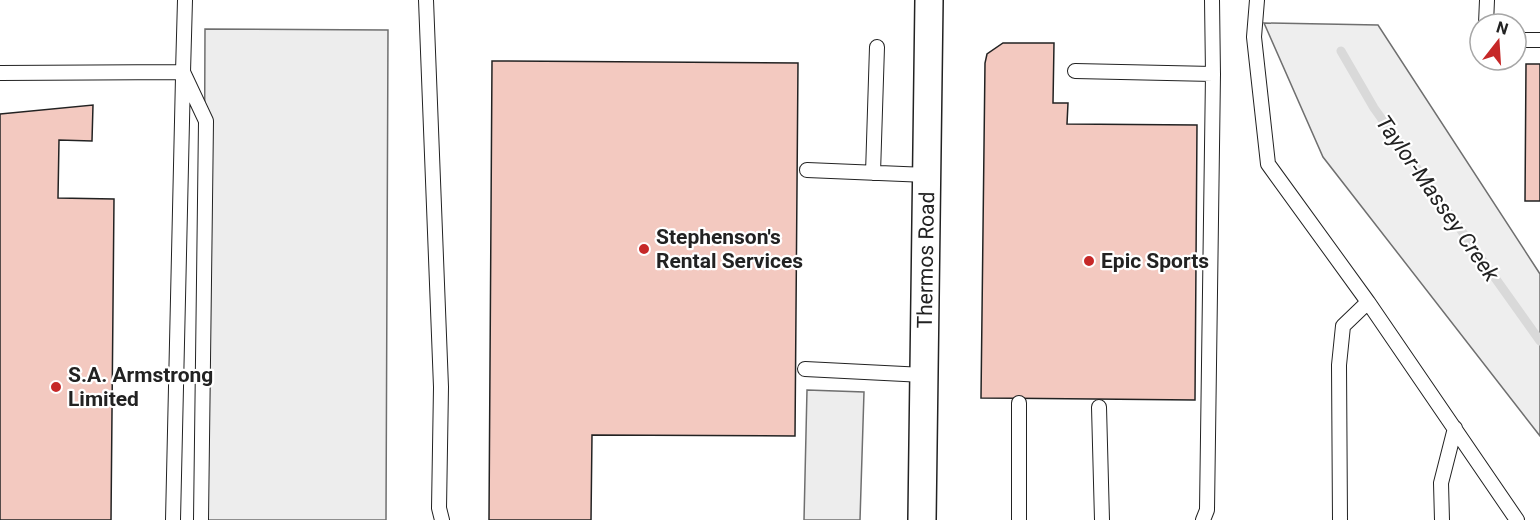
<svg xmlns="http://www.w3.org/2000/svg" width="1540" height="520" font-family="Roboto,sans-serif">
<style>
.green{fill:#eee;stroke:#6f6f6f;stroke-width:1.5}
.parking{fill:#ededed;stroke:#6f6f6f;stroke-width:1.5}
.lines{fill:none;stroke-linecap:round;stroke-linejoin:round}
.stream{stroke:#d9d9d9;stroke-width:9}
.building{fill:#f3c9c0;stroke:#222;stroke-width:1.5}
.lane-casing{stroke:#222;stroke-width:16}
.street-casing{stroke:#222;stroke-width:30}
.lane{stroke:#fff;stroke-width:14}
.street{stroke:#fff;stroke-width:27}
.poi-dot{fill:#c62828;stroke:#fff;stroke-width:2}
.labels{text-anchor:middle;stroke-width:4.5;stroke-linejoin:round;paint-order:stroke}
.poi-label{font-size:21px;font-weight:bold;fill:#222;stroke:#fff;text-anchor:start}
.street-label{font-size:21px;fill:#222;stroke:#fff}
.water-label{font-size:22px;font-style:italic;fill:#222;stroke:#fff}
</style>
<rect width="100%" height="100%" fill="#fff"/>
<path class="green" d="M1264 23 1378 25 1540 274V436L1323 157Z"/>
<path class="parking" d="M205 29 388 30 386 520H203Z
M807 390 864 392 860 520H804Z"/>
<g class="lines">
<path class="stream" d="M1341 51 1374 108 1540 341"/>
</g>
<path class="building" d="M1003 43H1054L1053 103H1068L1067 124 1197 125 1195 400 981 398 985 63 987 54Z
M492 61 798 63 795 436 592 435 591 520H489Z
M1526 64H1540V201H1525Z
M93 105 92 141 59 140 58 198 114 199 111 520H0V114Z"/>
<g class="lines">
<g class="lane-casing">
<path id="lane" d="M426 0 441 387 439 508 442 520
M1257 0 1254 37 1268 164 1368 302 1517 520
M1486 24 1487 0
M1516 40H1540
M1075 71 1213 74
M183 72 206 121 201 520
M0 73 183 72 185 0
M807 170 927 175
M873 173 877 47
M805 369 924 375
M1019 403V520
M1099 407 1102 520
M173 520 183 77
M1203 520 1207 510 1213 74 1212 0
M1340 520 1339 365 1343 326 1368 302
M1442 520 1441 483 1455 428"/>
</g>
<g class="street-casing">
<path id="street" d="M922 520 929 0"/>
</g>
<use href="#lane" class="lane"/>
<use href="#street" class="street"/>
</g>
<g class="poi-dot">
<circle cx="644" cy="249" r="6"/>
<circle cx="1089" cy="261" r="6"/>
<circle cx="56" cy="387" r="6"/>
</g>
<g class="labels">
<g class="poi-label">
<text x="656" y="244">Stephenson's<tspan x="656" dy="24">Rental Services</tspan></text>
<text x="1101" y="268">Epic Sports</text>
<text x="68" y="382">S.A. Armstrong<tspan x="68" dy="24">Limited</tspan></text>
</g>
<g class="street-label">
<text transform="translate(926 260) rotate(-89)" y="7">Thermos Road</text>
</g>
<g class="water-label">
<text transform="translate(1438 198) rotate(55)" y="8">Taylor-Massey Creek</text>
</g>
</g>
<g transform="translate(1498 42) rotate(17)"><circle r="28" fill="#ffffff" stroke="#a7a7a7" stroke-width="1.5"/>
<path d="M0-4.5L10 22L0 15L-10 22Z" fill="#c62828"/>
<text y="-9" font-size="16" font-weight="bold" text-anchor="middle" fill="#222222">N</text>
</g>
</svg>
